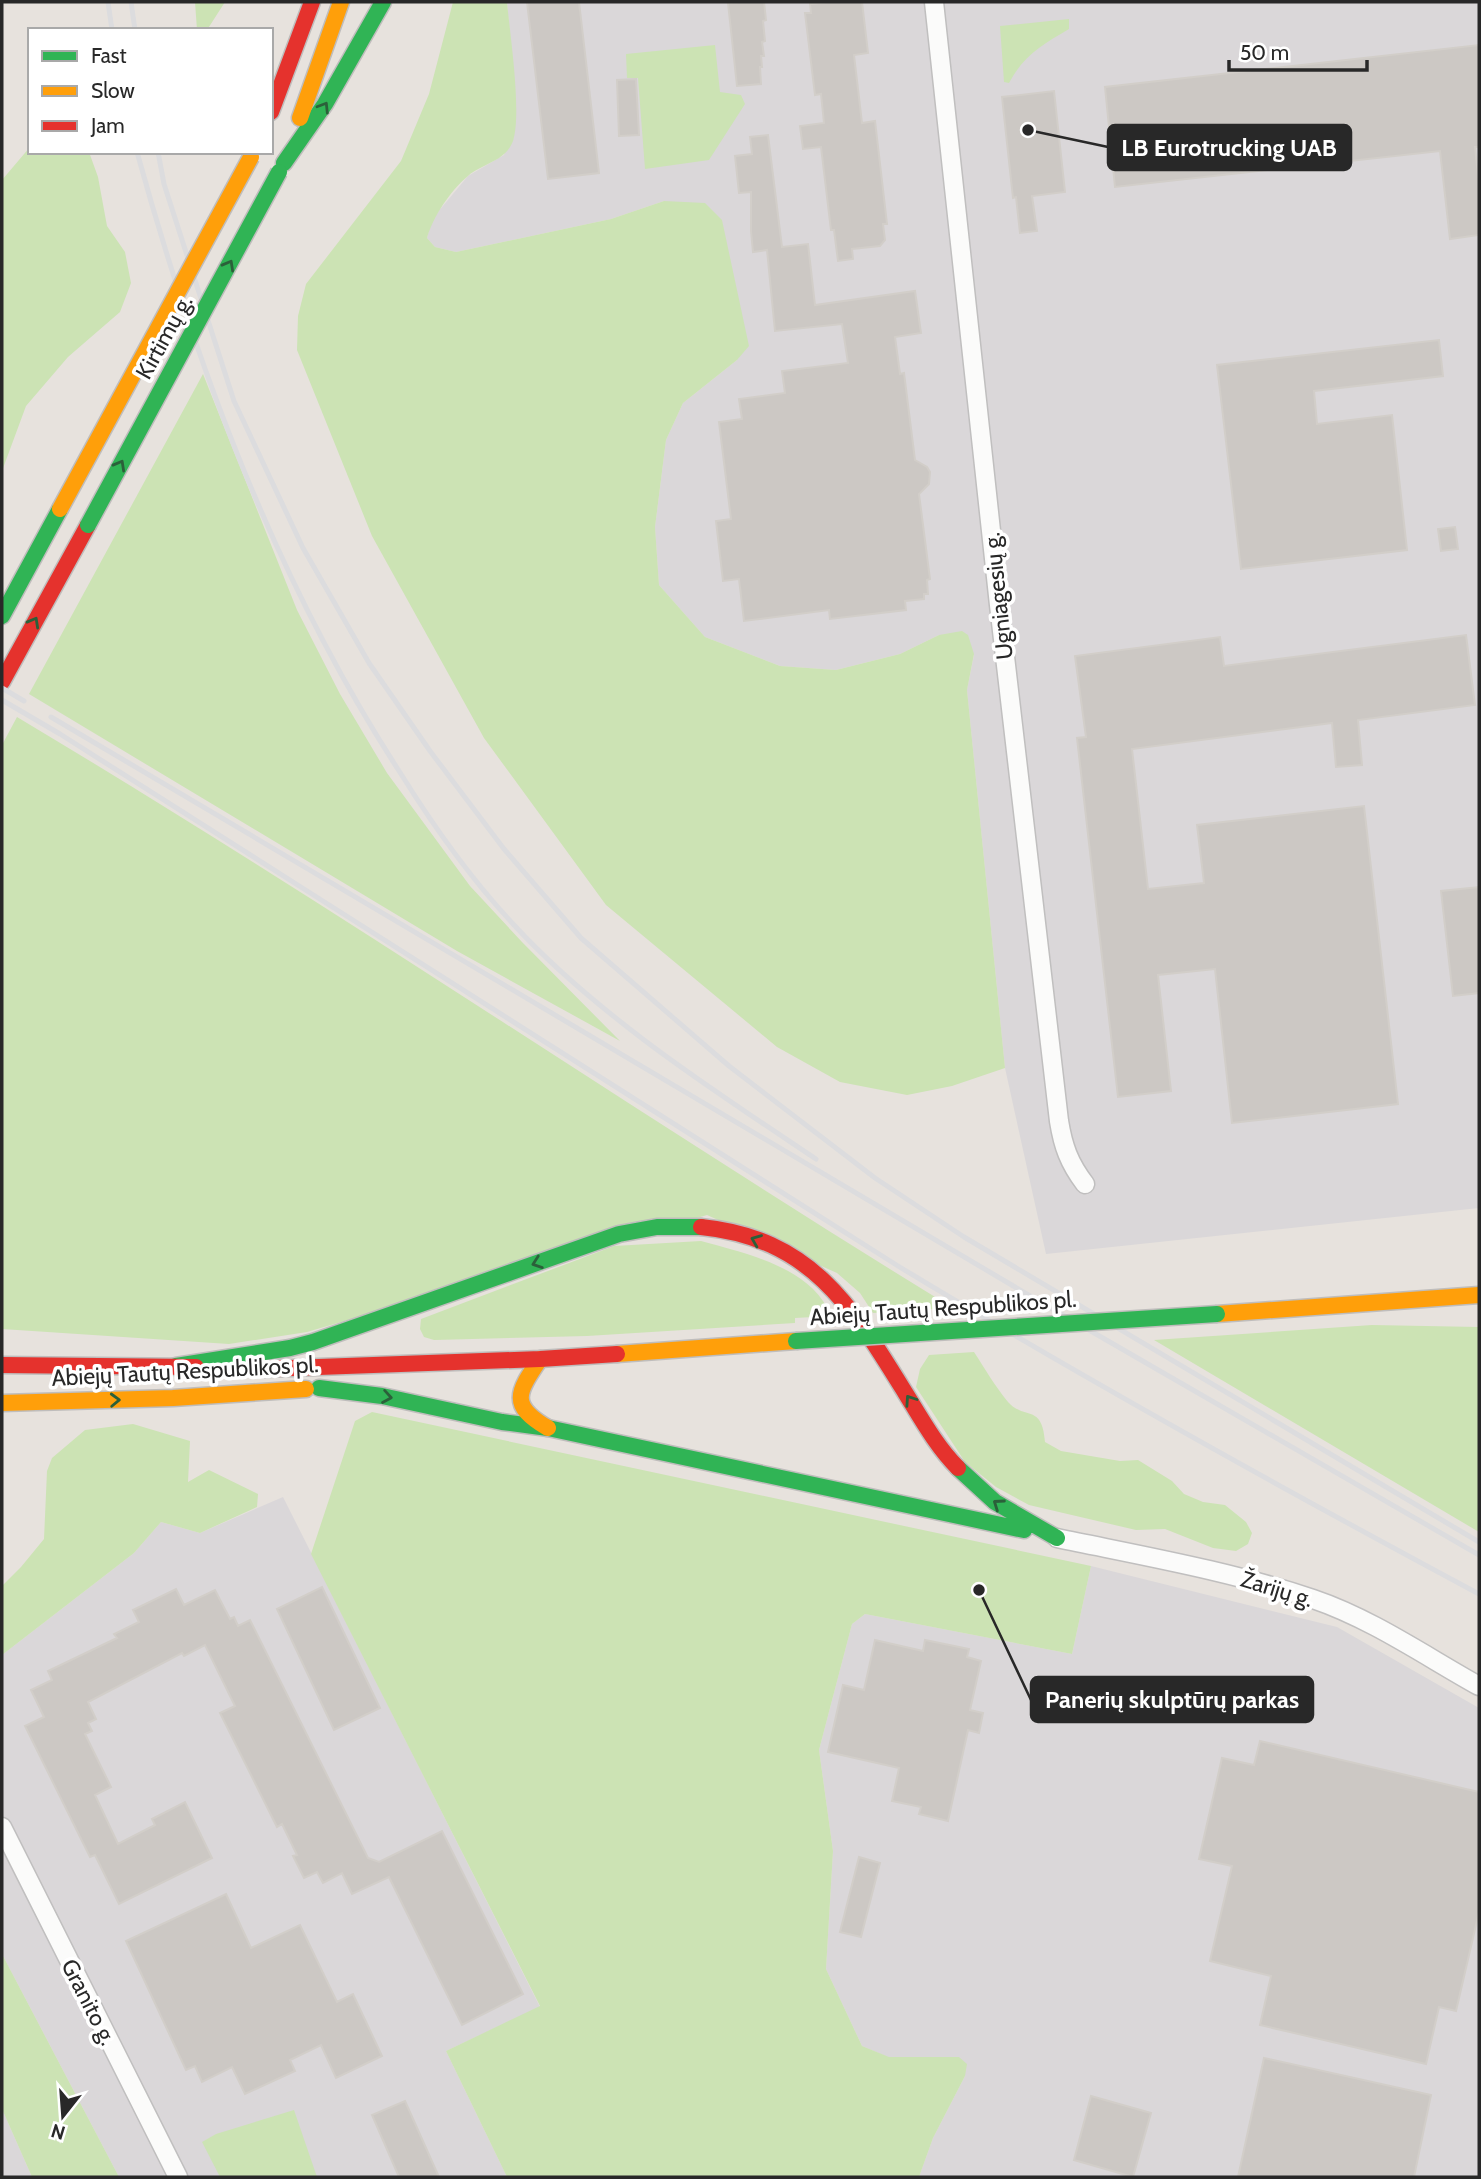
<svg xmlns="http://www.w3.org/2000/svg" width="1481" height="2179" font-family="Cabin,sans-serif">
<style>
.industrial{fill:#dad7d9}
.green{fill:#cce3b4}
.building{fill:#ccc8c4;stroke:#d2cec9;stroke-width:2}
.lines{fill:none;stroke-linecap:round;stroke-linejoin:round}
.street-casing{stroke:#c0bfbf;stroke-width:21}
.fast-casing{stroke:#bfbdbc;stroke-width:19}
.slow-casing{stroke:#bfbdbc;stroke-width:19}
.jam-casing{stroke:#bfbdbc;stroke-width:19}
.street{stroke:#fbfbfa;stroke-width:18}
.fast{stroke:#30b455;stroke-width:16}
.slow{stroke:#ff9f0a;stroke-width:16}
.jam{stroke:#e5322d;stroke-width:16}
.rail{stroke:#dcdcde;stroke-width:5}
.fast-bridge-casing{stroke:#bfbdbc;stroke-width:19;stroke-linecap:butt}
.slow-bridge-casing{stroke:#bfbdbc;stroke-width:19;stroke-linecap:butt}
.fast-bridge{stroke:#30b455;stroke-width:16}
.slow-bridge{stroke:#ff9f0a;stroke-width:16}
.oneway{stroke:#2b603a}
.labels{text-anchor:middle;stroke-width:7;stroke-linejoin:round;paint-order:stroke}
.street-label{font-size:23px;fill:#282828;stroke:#fff}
.leader{fill:none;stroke:#282828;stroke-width:2.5}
.callout-dot{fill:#282828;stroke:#fff;stroke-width:2.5}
.callout{fill:#282828;stroke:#282828;stroke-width:2.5}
.callout-label{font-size:24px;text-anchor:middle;font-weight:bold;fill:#fff}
</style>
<rect width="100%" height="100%" fill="#e7e2dd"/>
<path class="industrial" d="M507 2H1479V1208L1046 1254 1005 1068 967 690 974 655 939 635 900 654 836 670 780 666 705 637 659 585 655 527 666 440 683 403 737 360 664 201 611 219 456 252 435 247 427 238 432 219 468 176 504 155 516 116Z
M283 1497 540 2007 446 2051 507 2177H119L2 1954V1655L134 1553 161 1522 200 1533Z
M1091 1566 1337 1627 1479 1708V2177H919L933 2138 965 2076 959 2057H888L862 2046 826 1969 833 1851 819 1750 852 1624 865 1614 1072 1654Z
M2 2109 32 2177H2Z"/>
<path class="green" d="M195 2H225L207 30H197Z
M453 2H507C510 34 522 113 513 141 505 162 483 163 468 176 450 191 433 217 427 238L435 247 456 252 611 219 664 201 705 203 722 220 749 346 737 360 683 403 666 440 655 527 659 585 705 637 780 666 836 670 900 654 939 635 962 631 968 635 974 654 967 690 1005 1068 952 1086 907 1095 840 1082 777 1047 606 905 484 738 372 536 297 350 298 316 306 284 401 161 429 94Z
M1069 19V29C1042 45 1024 55 1009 83L1004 82 1000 26Z
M715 45 720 92 741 95 745 104 709 160 645 169 638 78H627L626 54Z
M30 147V152H89L98 177 107 226 125 252 131 283 120 312 68 357 26 406 2 471V180Z
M203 374 297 610 340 694 387 773 470 886 522 942 620 1041 457 951 29 694Z
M17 717C334 906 638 1115 953 1308L873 1313 860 1293 837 1273 707 1215 307 1332 229 1344 2 1329V745Z
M701 1241C747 1254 812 1267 831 1316L795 1318V1323L587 1336 434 1340 424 1337 420 1329 421 1319 614 1246Z
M1372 1325 1479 1327V1532L1154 1340Z
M974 1352C985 1369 995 1386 1008 1402 1025 1421 1042 1403 1045 1442L1061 1451 1120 1461 1138 1460 1172 1481 1184 1494 1203 1502 1225 1505 1246 1522 1252 1533 1248 1544 1236 1551 1213 1548 1165 1529 1136 1530 1029 1505 996 1487 965 1462 916 1387 920 1369 929 1355Z
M372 1412 1091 1566 1072 1654 865 1614 852 1624 819 1750 833 1851 826 1969 862 2046 889 2057H959L967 2064 965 2076 933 2138 919 2177H507L446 2051 540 2006 311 1554 355 1421Z
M133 1424 190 1441 188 1482 209 1470 258 1494 257 1507 200 1533 161 1522 134 1553 2 1655V1586L21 1567 44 1539 47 1471 52 1458 85 1430Z
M2 1954 119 2177H32L2 2109Z
M294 2110 317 2177H220L202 2142 216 2134Z"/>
<path class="building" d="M527 2H579L599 173 548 179Z
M741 2H764L766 20 763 21 765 41 762 42 764 56H761L762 67H760L761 84 737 86 728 3Z
M833 2H862L868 53 854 55 862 123 875 121 887 224H883L885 240 880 246 852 249 853 259 838 261 834 230H831L821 147 803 149 800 126 824 123 821 94 815 95 805 13H811L810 4Z
M1479 45V147H1475L1479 185V235L1450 239 1440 151 1115 187 1105 87Z
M636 79 639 135 619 136 617 80Z
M1054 91 1065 192 1032 196 1037 231 1020 233 1016 197 1013 198 1002 97Z
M768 135 782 247 808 244 815 305 915 291 921 333 895 337 900 374 904 373 915 460 927 467 930 472 929 484 919 494 930 579 927 580 928 594H924V599L905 601 906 610 830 619 829 610 744 621 739 579 723 581 716 521 731 519 719 422 742 419 739 399 785 393 782 371 848 363 842 324 775 331 767 250 753 252 751 231V192L739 193 735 156 752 154 750 137Z
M1439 340 1443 376 1314 391 1317 424 1392 415 1407 550 1241 569 1217 365Z
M1455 527 1458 549 1441 551 1438 529Z
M1466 635 1475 705 1358 720 1362 765 1336 767 1332 723 1132 749 1148 889 1204 883 1197 825 1364 806 1398 1104 1232 1123 1215 969 1158 975 1171 1091 1118 1097 1077 738 1086 737 1075 656 1220 637 1224 666Z
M1479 887V993L1453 996 1441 891Z
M322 1587 380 1708 334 1730 277 1609Z
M176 1589 184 1605 215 1590 230 1619 234 1617 238 1626 250 1620 368 1858 379 1862 442 1831 523 1994 462 2025 389 1877 352 1894 342 1873 323 1883 317 1872 304 1878 293 1856 297 1855 282 1824 277 1827 220 1713 235 1706 205 1645 184 1656 182 1653 88 1702 96 1719 88 1723 92 1731 85 1734 111 1787 95 1795 118 1844 155 1825 152 1819 185 1802 212 1858 119 1904 95 1855 90 1857 25 1726 44 1717 31 1690 52 1680 48 1671 117 1638 114 1634 139 1622 133 1610Z
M875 1640 923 1651 925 1640 969 1649 967 1657 981 1661 970 1710 983 1713 979 1733 968 1730 948 1821 919 1814 921 1807 892 1801 899 1768 828 1752 843 1685 864 1690Z
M1260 1741 1479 1792V1912L1456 2011 1439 2007 1426 2064 1260 2025 1271 1976 1210 1961 1232 1866 1199 1859 1222 1758 1254 1765Z
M859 1857 880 1863 861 1937 840 1932Z
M226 1894 251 1948 300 1925 337 2002 353 1994 382 2056 336 2078 321 2045 290 2060 295 2071 245 2094 232 2067 202 2082 195 2066 186 2070 126 1941Z
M1264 2058 1431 2095 1414 2177H1238Z
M1091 2096 1151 2113 1133 2177 1074 2160Z
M405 2101 439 2177H399L372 2115Z"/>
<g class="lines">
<g class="street-casing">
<path id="street" d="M934 2 999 605 1059 1121C1063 1146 1069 1163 1085 1184
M1057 1538C1143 1556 1230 1571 1313 1599 1372 1619 1425 1656 1479 1686
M2 1827 178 2177"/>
</g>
<g class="fast-casing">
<path id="fast" d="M284 163 325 104 383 2
M2 616 60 509
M176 1366 290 1348 313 1342 619 1234 657 1227H701
M319 1388 382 1396 502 1422 548 1428 1024 1530
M958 1468 995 1502 1057 1538"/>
</g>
<g class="slow-casing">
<path id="slow" d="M300 118 341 2
M1217 1314 1479 1295
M617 1354 796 1341
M540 1359C517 1393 509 1405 548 1428
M2 1403 173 1398 306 1389"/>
</g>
<g class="jam-casing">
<path id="jam" d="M271 112 312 2
M2 682 88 525
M701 1227C812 1238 853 1308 906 1394 922 1420 937 1447 958 1468
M2 1365 196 1367
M264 1369 540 1359 617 1354"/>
</g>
<use href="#street" class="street"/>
<use href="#fast" class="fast"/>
<use href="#slow" class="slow"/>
<use href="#jam" class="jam"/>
<path class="rail" d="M108 2 112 30
M131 2 135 30
M137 152C197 370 278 585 401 774 434 827 471 879 514 925 598 1016 713 1090 816 1159
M158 152 164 184 234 401 303 548 369 663 430 751 504 849 581 938 729 1066 875 1178 964 1237 1479 1542
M2 688 24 701
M2 700 60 734 315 896 898 1266C1088 1381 1283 1489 1479 1594
M51 717 1037 1300 1479 1555"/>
<g class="fast-bridge-casing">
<path id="fast-bridge" d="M88 525 279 172
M796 1341 1217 1314"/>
</g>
<g class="slow-bridge-casing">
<path id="slow-bridge" d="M60 509 251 157"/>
</g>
<use href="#fast-bridge" class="fast-bridge"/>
<use href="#slow-bridge" class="slow-bridge"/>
</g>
<defs><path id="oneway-chevron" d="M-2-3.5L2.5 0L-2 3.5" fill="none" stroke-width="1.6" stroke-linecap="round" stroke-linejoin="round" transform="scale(1.75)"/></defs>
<g class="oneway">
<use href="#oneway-chevron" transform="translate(324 107) rotate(-58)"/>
<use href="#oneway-chevron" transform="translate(229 265) rotate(-61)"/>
<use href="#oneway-chevron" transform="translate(120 465) rotate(-61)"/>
<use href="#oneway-chevron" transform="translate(34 622) rotate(-61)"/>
<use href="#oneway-chevron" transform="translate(756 1240) rotate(-158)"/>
<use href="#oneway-chevron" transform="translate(537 1263) rotate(161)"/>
<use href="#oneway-chevron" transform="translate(387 1397) rotate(10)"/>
<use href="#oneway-chevron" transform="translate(115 1400) rotate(-2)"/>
<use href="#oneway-chevron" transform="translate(910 1400) rotate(-124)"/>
<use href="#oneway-chevron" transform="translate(998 1504) rotate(-145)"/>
</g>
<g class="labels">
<g class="street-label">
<text transform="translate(164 337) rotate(-61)" y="8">Kirtimų g.</text>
<text transform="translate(998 596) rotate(-96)" y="8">Ugniagesių g.</text>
<text transform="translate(943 1308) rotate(-4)" y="8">Abiejų Tautų Respublikos pl.</text>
<text transform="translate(185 1371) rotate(-3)" y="8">Abiejų Tautų Respublikos pl.</text>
<text transform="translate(1277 1589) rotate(17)" y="8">Žarijų g.</text>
<text transform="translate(89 2002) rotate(63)" y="8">Granito g.</text>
</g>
</g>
<path class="leader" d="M1028 130L1108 147M979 1590L1031 1700"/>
<g class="callout-dot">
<circle cx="1028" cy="130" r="7"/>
<circle cx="979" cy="1590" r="7"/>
</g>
<g class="callout">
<rect x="1108" y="125" width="243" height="45" rx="7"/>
<rect x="1031" y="1677" width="282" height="45" rx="7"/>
</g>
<g class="callout-label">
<text x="1229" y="156">LB Eurotrucking UAB</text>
<text x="1172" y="1708">Panerių skulptūrų parkas</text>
</g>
<rect width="1481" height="2179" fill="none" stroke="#282828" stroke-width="7"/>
<rect x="28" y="28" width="245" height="126" fill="#ffffff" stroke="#a9a9a9" stroke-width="2"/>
<rect x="42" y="51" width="35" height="10" fill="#30b455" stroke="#a9a9a9" stroke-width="2"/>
<text x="91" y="63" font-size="21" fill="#282828">Fast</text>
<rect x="42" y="86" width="35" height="10" fill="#ff9f0a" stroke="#a9a9a9" stroke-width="2"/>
<text x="91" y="98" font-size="21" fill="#282828">Slow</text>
<rect x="42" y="121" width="35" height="10" fill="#e5322d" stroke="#a9a9a9" stroke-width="2"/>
<text x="91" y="133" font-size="21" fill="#282828">Jam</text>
<g transform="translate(63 2116) rotate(197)" stroke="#ffffff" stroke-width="5" paint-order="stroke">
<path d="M0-5L12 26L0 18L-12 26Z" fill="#282828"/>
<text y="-10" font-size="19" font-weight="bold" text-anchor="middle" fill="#282828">N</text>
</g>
<path d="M1229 60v10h138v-10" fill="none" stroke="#282828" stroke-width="3.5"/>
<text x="1240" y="60" font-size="21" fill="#282828" stroke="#ffffff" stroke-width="5" paint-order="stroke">50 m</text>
</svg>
